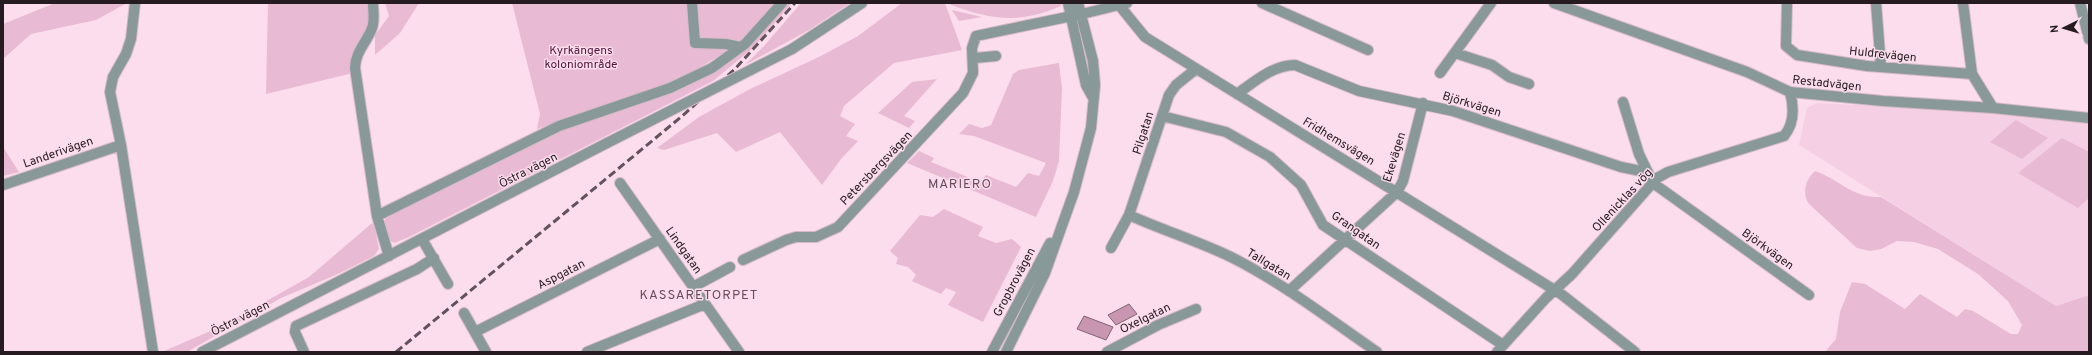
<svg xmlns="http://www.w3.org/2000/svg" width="2092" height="355" font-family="Overpass,sans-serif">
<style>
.built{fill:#f5cfe3}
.green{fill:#e9bad3}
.building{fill:#c896b1;stroke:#806674}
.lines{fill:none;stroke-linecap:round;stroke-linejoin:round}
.minor-casing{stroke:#d5bac8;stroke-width:12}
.tertiary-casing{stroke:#d5bac8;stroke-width:12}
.minor{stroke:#899899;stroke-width:10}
.tertiary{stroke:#899899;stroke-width:10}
.rail{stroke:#62525a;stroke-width:3;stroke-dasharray:8 4;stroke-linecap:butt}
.tertiary-bridge-casing{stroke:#d5bac8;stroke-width:12;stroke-linecap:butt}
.tertiary-bridge{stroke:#899899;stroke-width:10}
.labels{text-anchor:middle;stroke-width:3;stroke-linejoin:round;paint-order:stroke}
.park-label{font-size:12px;fill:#50153b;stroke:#fcdded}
.street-label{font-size:12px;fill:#251b20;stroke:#fcdded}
.neighbourhood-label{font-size:13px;letter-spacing:1px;fill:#664d5b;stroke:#fcdded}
</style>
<rect width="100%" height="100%" fill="#fcdded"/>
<path class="built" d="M1817 103 1996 112 2089 123V295L2056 306 1799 145 1807 108Z"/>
<path class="green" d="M55 3H127L96 20 31 34 3 59V24Z
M268 3H369L373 22 358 42 349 74 266 94Z
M385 3H419L400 33 375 55V35L389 16Z
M512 3H776L740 43 681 79 537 129 540 114Z
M785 3H792L753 48 713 81 409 237 394 243 385 237 384 222 387 215 580 121 693 83 721 68 756 35Z
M801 3H850L809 30 745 65 764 46Z
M902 3H945L962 50 894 63 844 106 840 116 855 124 846 136 858 141 841 159 822 185 780 132 736 152 717 133 664 150 657 148 699 117 750 89 821 56 858 36Z
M950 3H1061V6C1020 24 992 20 951 5Z
M952 10 982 17 959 21Z
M1059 63 1062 88 1059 161 1053 181 1036 217 907 163 919 151 934 158 931 162 980 182 986 175 1016 187 1028 173 1039 176 1046 163 974 136 959 134 969 124 982 128 991 125 1013 74 1019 70Z
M937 79 904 116 915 121 909 128 878 113 912 82Z
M2016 120 2048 138 2022 159 1990 142Z
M2062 138 2089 152V198L2078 208 2018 173Z
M3 147 19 172 3 176Z
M1815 171C1841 180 1851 198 1881 197L2056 306 2089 295V352H1825L1836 339 1840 312 1852 282 1865 284 1905 309 1920 294 1957 317 1965 309 1973 311 2011 334H2018L2022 325 2008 301 1978 274 1938 249 1914 242 1897 241 1881 249 1870 251 1857 248 1809 204C1802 193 1805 180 1815 171Z
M944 209 983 227 978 236 996 243 1012 239 1021 247 983 322 948 305 956 292 946 288 941 294 912 281 916 275 908 267 896 264 898 258 890 251 920 215 933 217Z
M372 223 375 228 379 249 374 256 338 274 281 298 187 352H162L222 326 309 277Z"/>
<path class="building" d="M1129 304 1137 314 1116 325 1108 315Z
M1084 316 1113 327 1106 340 1077 329Z"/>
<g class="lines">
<g class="minor-casing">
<path id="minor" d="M135 3 131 39 126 54 113 77 110 92 121 145 153 352
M373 3C373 10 375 21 372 28 367 42 355 52 355 68L377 216 389 256
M692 3 695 43 726 44 740 47
M1262 3 1368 50
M1787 3 1786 46 1797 55 1867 66 1972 74
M1876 3 1881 67
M1963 3 1972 74 1993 108
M2080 3 2089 39
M1119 5 1145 37 1561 294 1635 352
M1455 53 1492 65 1509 77 1529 84
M975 58 996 56
M1196 69 1176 85 1169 95 1129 215C1162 230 1198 241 1231 257 1283 283 1329 319 1377 352
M1440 73 1491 3
M1237 94C1254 82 1273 65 1295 65L1359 91 1453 111 1621 167 1646 172
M1623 102 1639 154 1653 183 1809 295
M1162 116 1226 132 1270 157 1301 185 1323 225 1503 345
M620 183 739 352
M3 185 121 145
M377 216 559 126 670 88 712 68 745 44 782 3
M422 239 448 284
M1111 248 1129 215
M743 260 786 240 796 237H816L838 227 963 93 973 73 972 48 976 36 1072 16
M693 287 730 267
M1289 291 1397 192 1403 181 1423 103
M464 313 486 352
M475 332 660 239
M304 352 295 332 296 326 417 269 434 258
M587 352 705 304
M1107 352 1158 325 1196 309
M1497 352 1546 298 1572 274 1657 178 1668 172 1784 136C1795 123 1794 107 1790 92"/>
</g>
<g class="tertiary-casing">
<path id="tertiary" d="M1068 3 1086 85 1092 96
M1554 3 1747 72 1790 92 1883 101 1993 108 2089 118
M1074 16 1127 3
M792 49 862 3
M202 352 607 143
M992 352 1050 243
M1006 352 1045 273 1074 192 1091 128 1095 85 1093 61 1078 3"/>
</g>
<use href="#minor" class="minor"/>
<use href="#tertiary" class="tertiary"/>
<path class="rail" d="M396 352 681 117 735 69 795 3"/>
<g class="tertiary-bridge-casing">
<path id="tertiary-bridge" d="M607 143 792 49"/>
</g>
<use href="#tertiary-bridge" class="tertiary-bridge"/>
</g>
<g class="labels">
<g class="park-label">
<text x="581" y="54">Kyrkängens<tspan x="581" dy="14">koloniområde</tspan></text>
</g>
<g class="street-label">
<text transform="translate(1883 54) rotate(6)" y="4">Huldrevägen</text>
<text transform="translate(1827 83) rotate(6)" y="4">Restadvägen</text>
<text transform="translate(1472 104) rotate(17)" y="4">Björkvägen</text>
<text transform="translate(1143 133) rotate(-72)" y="4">Pilgatan</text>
<text transform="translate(1339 141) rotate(31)" y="4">Fridhemsvägen</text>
<text transform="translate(58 152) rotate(-19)" y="4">Landerivägen</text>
<text transform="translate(1394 157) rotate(-73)" y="4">Ekevägen</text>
<text transform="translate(876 168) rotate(-46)" y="4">Petersbergsvägen</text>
<text transform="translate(528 170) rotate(-27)" y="4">Östra vägen</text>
<text transform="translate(1622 200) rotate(-47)" y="4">Ollenicklas vög</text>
<text transform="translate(1356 230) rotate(35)" y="4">Grangatan</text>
<text transform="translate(1768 249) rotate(36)" y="4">Björkvägen</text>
<text transform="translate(684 250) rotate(55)" y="4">Lindgatan</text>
<text transform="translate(1269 264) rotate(31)" y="4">Tallgatan</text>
<text transform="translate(561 274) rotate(-27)" y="4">Aspgatan</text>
<text transform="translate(1014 282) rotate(-62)" y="4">Gropbrovägen</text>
<text transform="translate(240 318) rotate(-27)" y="4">Östra vägen</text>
<text transform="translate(1145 318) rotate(-26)" y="4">Oxelgatan</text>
</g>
<g class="neighbourhood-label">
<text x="960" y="188">MARIERO</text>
<text x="699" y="299">KASSARETORPET</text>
</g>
</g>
<rect width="2092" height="355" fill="none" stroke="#251b20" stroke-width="8"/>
<g transform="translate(2064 28) rotate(265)" stroke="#fcdded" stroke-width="3" paint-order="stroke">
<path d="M0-3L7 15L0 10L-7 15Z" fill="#251b20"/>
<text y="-6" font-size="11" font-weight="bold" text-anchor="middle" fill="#251b20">N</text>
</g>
</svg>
